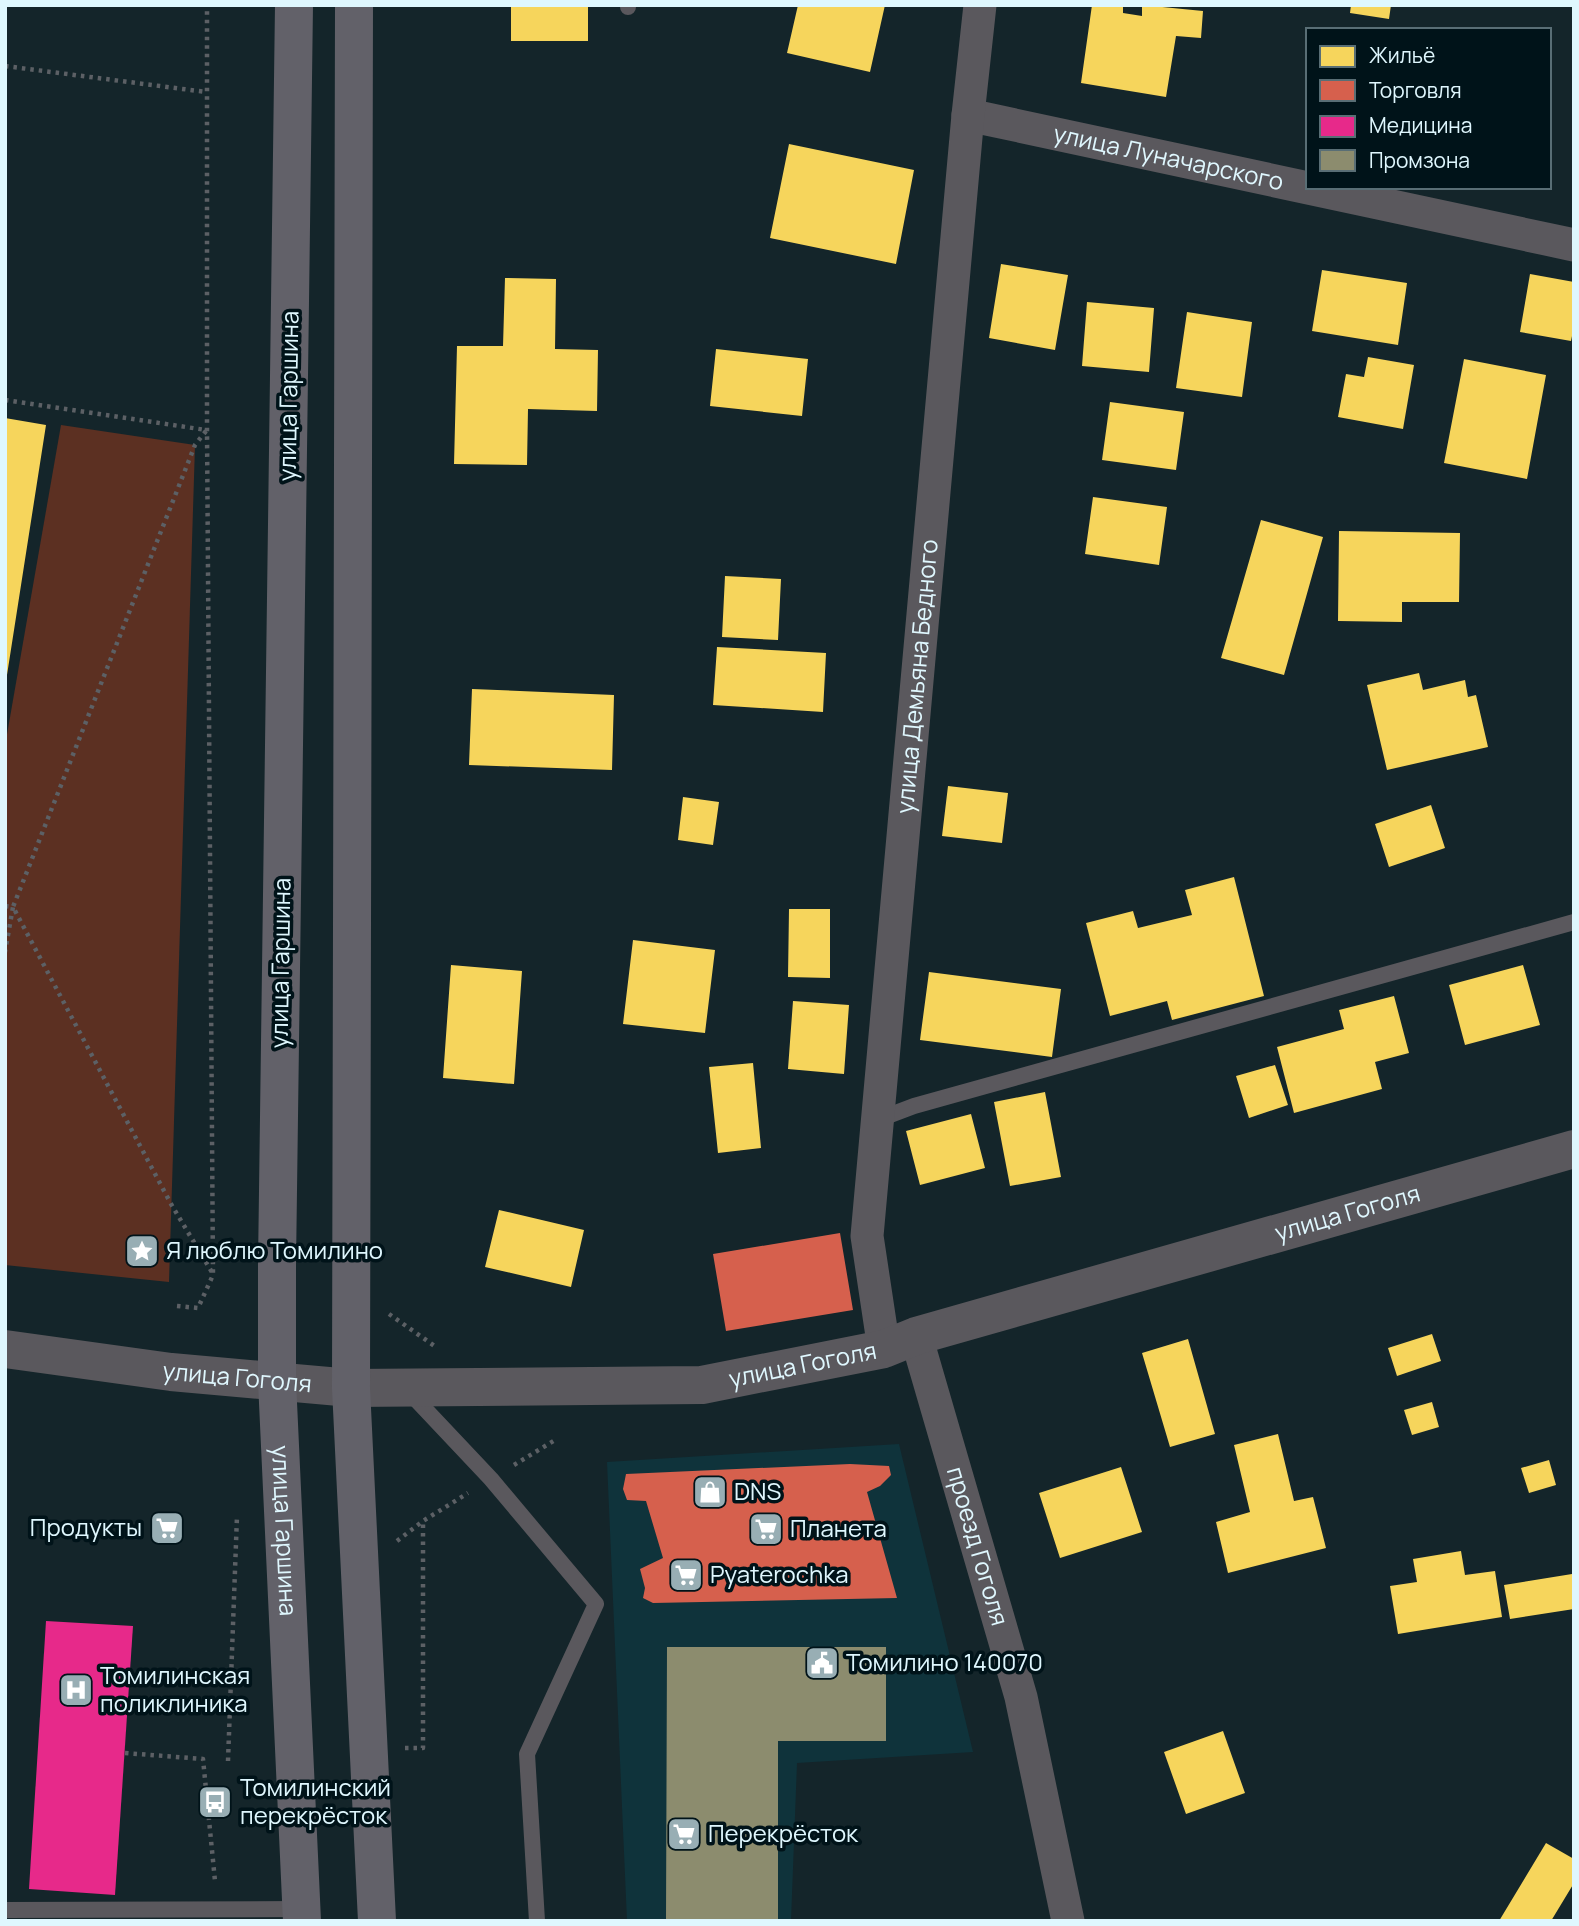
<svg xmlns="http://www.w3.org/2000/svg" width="1579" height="1926" font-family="Manrope,sans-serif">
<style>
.built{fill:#0f333b}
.green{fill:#5c3022}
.homes{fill:#f6d55c}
.shops{fill:#d6604d}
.health{fill:#e7298a}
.industry{fill:#8c8c6e}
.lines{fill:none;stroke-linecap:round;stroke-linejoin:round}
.path{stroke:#5c6065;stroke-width:4.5;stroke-dasharray:3.5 5;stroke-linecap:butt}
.service{stroke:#5a585d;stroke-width:16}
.minor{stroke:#5a585d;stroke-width:33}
.tertiary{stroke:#5a585d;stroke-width:38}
.primary{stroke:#626169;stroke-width:38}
.labels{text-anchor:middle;stroke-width:7;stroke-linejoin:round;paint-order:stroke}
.street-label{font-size:24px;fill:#dff7fe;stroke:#001319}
.poi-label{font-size:24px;fill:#dff7fe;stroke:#001319;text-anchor:start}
</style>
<rect width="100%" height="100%" fill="#14252a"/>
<path class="built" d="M899 1444 973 1752 797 1763 791 1921H627L607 1462Z"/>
<path class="green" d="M61 425 195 445 169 1282 5 1265V746Z"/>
<path class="homes" d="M511 5H588V41H511Z
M798 5H885L870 72 787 53Z
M1092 5H1123V13L1142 16V5L1203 11 1201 38 1176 36 1166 97 1081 83Z
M1351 5H1391L1389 19 1350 13Z
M789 144 914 170 896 264 770 238Z
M1001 264 1068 275 1055 350 989 338Z
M1322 270 1407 283 1398 345 1312 331Z
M1530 274 1574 282V326L1571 341 1520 332Z
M505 278 556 279 555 349 598 350 597 411 528 409 527 465 454 464 457 346H503Z
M1087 302 1154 308 1149 372 1082 366Z
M1187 312 1252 322 1242 397 1176 388Z
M716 349 808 359 802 416 710 406Z
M1368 357 1414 365 1403 429 1338 417 1346 374 1364 377Z
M1464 359 1546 375 1527 479 1444 463Z
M1110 402 1184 412 1176 470 1102 460Z
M5 418 46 425 7 675H5Z
M1093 497 1167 507 1159 565 1085 554Z
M1261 520 1323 537 1284 675 1221 658Z
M1339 531 1460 533 1459 602H1402V622L1338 621Z
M725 576 781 579 778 640 722 637Z
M717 647 826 653 823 712 713 705Z
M1419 673 1423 690 1465 680 1468 697 1476 695 1488 747 1387 770 1367 685Z
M472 689 614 695 612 770 469 765Z
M948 786 1008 793 1002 843 942 836Z
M683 797 719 802 713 845 678 840Z
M1431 805 1445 848 1389 867 1375 824Z
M1234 877 1264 996 1172 1020 1167 1001 1110 1016 1086 923 1133 911 1138 928 1192 915 1185 890Z
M789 909H830V978L788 977Z
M633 940 715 950 705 1033 623 1024Z
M451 965 522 971 514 1084 443 1078Z
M1523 965 1540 1025 1465 1045 1449 985Z
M929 972 1061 989 1052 1057 920 1040Z
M1394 996 1409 1053 1375 1062 1382 1089 1294 1113 1277 1047 1344 1029 1339 1010Z
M793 1001 849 1005 844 1074 788 1069Z
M753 1063 761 1148 718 1153 709 1067Z
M1275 1065 1288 1105 1249 1118 1236 1076Z
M1045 1092 1061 1177 1010 1186 994 1102Z
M971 1114 985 1168 920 1185 906 1131Z
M499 1210 584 1230 571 1287 485 1267Z
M1432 1334 1441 1361 1397 1376 1388 1348Z
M1188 1339 1215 1434 1170 1447 1142 1353Z
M1432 1402 1439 1427 1412 1435 1404 1410Z
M1278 1434 1294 1501 1313 1497 1326 1548 1228 1573 1216 1522 1250 1512 1234 1445Z
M1549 1460 1556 1485 1529 1493 1521 1468Z
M1121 1467 1142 1532 1060 1558 1039 1493Z
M1461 1551 1465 1575 1495 1571 1502 1617 1398 1634 1390 1586 1417 1582 1413 1559Z
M1572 1574 1574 1609 1510 1619 1504 1585Z
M1223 1731 1245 1793 1186 1814 1164 1752Z
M1546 1843 1574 1859V1883L1551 1921H1499Z"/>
<path class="shops" d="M840 1233 853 1310 726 1331 713 1254Z
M850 1464 889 1466 891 1475 880 1486 867 1492 897 1598 653 1603 643 1598 645 1588 640 1569 663 1558 646 1501 627 1500 623 1489 626 1474Z"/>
<path class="health" d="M46 1621 133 1626 115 1895 29 1889Z"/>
<path class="industry" d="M667 1647H886V1741H778V1921H666Z"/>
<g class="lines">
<path class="path" d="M5 66 206 92
M5 400 206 430
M206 431 195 445 13 907 171 1204 213 1274
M5 906 13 907 5 952
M177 1306 198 1308 213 1275 207 430V5
M389 1314 436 1347
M514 1465 555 1440
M397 1541 423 1521 468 1493
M405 1748H423V1522
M125 1753 203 1759 215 1881
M228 1761 237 1516"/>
<path class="service" d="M628 7V5
M877 1120 914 1106 1574 922
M408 1391 491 1479 596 1604 527 1754 537 1921
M5 1910 301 1909"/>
<g class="minor">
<path id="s1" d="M968 115 1574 245"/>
<path id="s2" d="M916 1336 1021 1697 1068 1921"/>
<path id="s3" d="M884 1349 867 1236 968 115 980 5"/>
</g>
<path class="tertiary" id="s4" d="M5 1349 171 1372 351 1388 702 1385 884 1349 916 1336 1574 1149"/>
<g class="primary">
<path id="s5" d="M294 5 277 1265V1381L302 1921"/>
<path d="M354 5 351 1388 377 1921"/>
</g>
</g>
<defs>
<g id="sight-square" transform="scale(1.75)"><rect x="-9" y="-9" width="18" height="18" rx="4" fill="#98aeb4" stroke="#001319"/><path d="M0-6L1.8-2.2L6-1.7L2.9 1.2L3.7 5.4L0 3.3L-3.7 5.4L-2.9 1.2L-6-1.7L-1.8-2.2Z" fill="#fff"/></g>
<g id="shop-square" transform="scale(1.75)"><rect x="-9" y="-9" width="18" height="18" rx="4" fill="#98aeb4" stroke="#001319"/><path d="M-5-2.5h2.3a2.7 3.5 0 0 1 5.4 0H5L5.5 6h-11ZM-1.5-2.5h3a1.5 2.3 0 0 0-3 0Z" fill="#fff"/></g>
<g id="supermarket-square" transform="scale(1.75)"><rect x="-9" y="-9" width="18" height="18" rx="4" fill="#98aeb4" stroke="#001319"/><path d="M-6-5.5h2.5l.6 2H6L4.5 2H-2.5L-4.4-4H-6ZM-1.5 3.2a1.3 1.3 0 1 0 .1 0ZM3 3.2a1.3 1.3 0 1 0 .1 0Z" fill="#fff"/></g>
<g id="civic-square" transform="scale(1.75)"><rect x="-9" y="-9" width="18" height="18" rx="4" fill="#98aeb4" stroke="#001319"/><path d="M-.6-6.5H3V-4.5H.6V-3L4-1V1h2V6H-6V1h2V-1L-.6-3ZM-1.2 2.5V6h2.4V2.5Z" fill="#fff"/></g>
<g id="hospital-square" transform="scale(1.75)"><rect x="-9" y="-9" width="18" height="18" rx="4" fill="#98aeb4" stroke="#001319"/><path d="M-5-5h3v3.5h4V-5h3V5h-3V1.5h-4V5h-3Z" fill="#fff"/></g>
<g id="bus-square" transform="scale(1.75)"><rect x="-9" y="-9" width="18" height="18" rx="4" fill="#98aeb4" stroke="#001319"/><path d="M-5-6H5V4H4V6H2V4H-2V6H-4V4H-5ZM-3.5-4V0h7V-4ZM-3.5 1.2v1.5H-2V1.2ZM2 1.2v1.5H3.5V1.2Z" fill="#fff"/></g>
</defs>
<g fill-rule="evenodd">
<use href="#sight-square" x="142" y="1251"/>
<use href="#shop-square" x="710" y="1492"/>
<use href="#supermarket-square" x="167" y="1528"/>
<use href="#supermarket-square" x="766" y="1529"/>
<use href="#supermarket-square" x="686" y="1575"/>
<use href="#civic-square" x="822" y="1663"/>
<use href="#hospital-square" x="76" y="1690"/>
<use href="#bus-square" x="215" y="1802"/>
<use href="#supermarket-square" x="684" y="1834"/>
</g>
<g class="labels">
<g class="street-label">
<text dy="8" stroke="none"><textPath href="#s1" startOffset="205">улица Луначарского</textPath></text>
<text transform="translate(289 396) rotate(-89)" y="8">улица Гаршина</text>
<text dy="8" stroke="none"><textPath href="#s3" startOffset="676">улица Демьяна Бедного</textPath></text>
<text transform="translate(281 963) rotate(-89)" y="8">улица Гаршина</text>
<text dy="8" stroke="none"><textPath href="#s4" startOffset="1368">улица Гоголя</textPath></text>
<text dy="8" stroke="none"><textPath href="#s4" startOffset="802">улица Гоголя</textPath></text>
<text dy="8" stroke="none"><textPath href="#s4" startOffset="234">улица Гоголя</textPath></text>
<text dy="8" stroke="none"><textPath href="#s5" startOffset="1526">улица Гаршина</textPath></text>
<text dy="8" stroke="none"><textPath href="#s2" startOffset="219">проезд Гоголя</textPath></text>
</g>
<g class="poi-label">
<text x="166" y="1259">Я люблю Томилино</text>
<text x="734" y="1500">DNS</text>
<text x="142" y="1536" text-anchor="end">Продукты</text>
<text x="790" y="1537">Планета</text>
<text x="710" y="1583">Pyaterochka</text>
<text x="846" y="1671">Томилино 140070</text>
<text x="100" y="1684">Томилинская<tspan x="100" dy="28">поликлиника</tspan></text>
<text x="240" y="1796">Томилинский<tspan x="240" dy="28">перекрёсток</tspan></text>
<text x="708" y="1842">Перекрёсток</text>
</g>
</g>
<rect width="1579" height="1926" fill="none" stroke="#dff7fe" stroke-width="14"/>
<rect x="1306" y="28" width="245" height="161" fill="#001319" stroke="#596e75" stroke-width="2"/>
<rect x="1320" y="46" width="35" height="21" fill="#f6d55c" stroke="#596e75" stroke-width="2"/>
<text x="1369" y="63" font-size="21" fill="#dff7fe">Жильё</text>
<rect x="1320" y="80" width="35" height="21" fill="#d6604d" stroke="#596e75" stroke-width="2"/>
<text x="1369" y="98" font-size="21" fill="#dff7fe">Торговля</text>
<rect x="1320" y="116" width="35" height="21" fill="#e7298a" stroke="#596e75" stroke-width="2"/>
<text x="1369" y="133" font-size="21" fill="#dff7fe">Медицина</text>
<rect x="1320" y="150" width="35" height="21" fill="#8c8c6e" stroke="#596e75" stroke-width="2"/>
<text x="1369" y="168" font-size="21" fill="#dff7fe">Промзона</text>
</svg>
